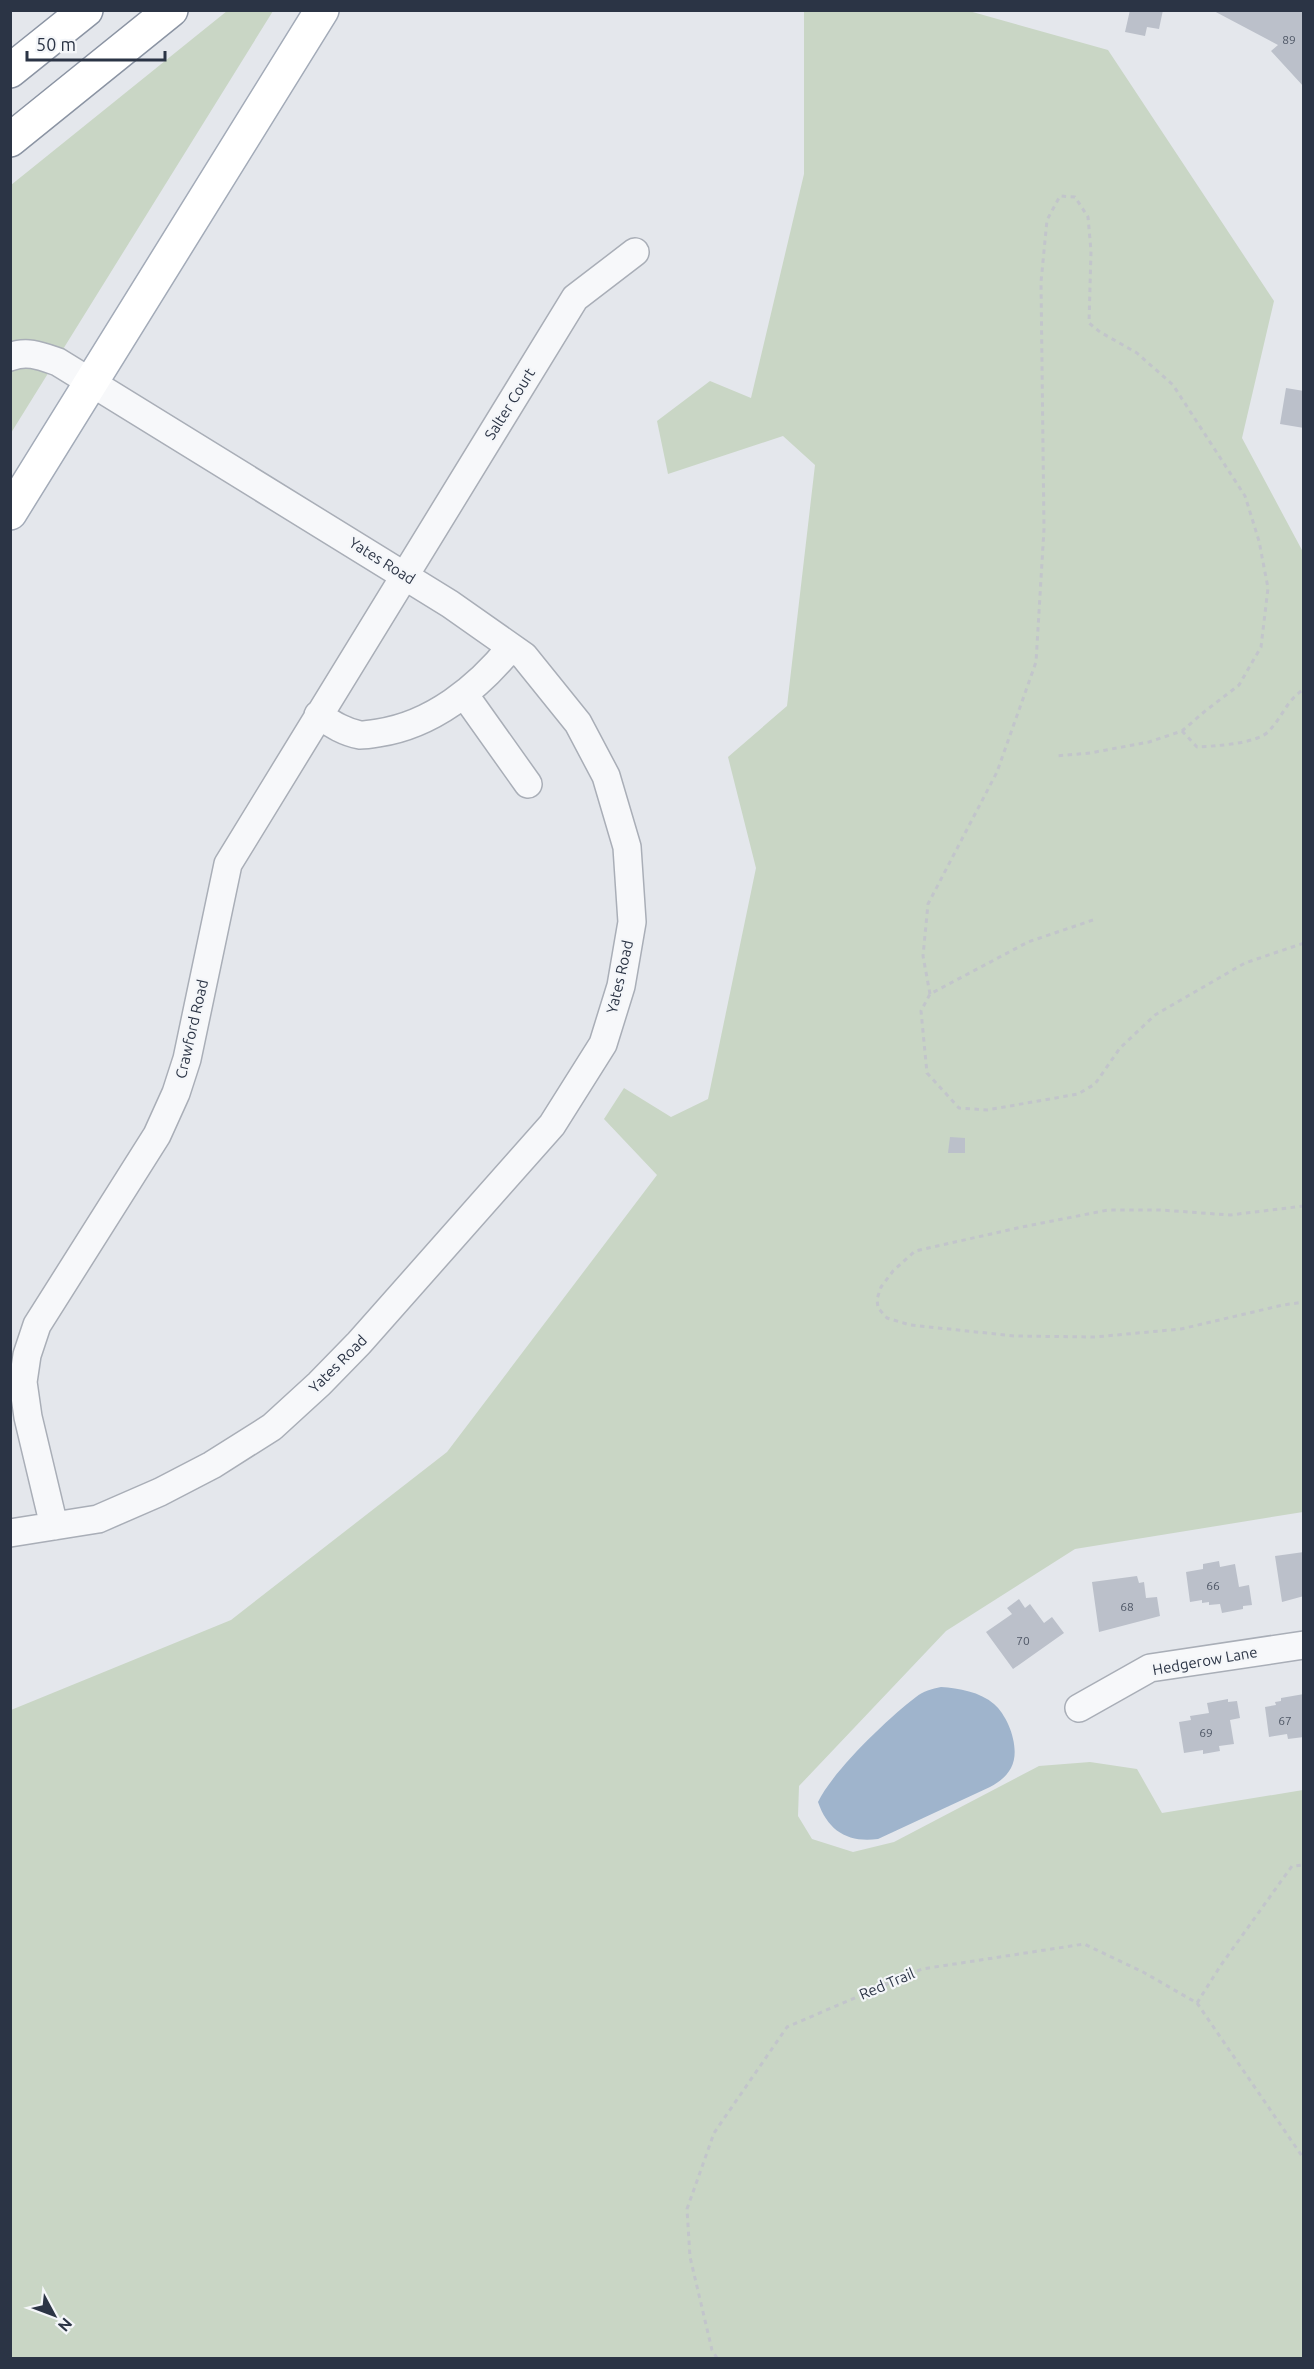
<svg xmlns="http://www.w3.org/2000/svg" width="1314" height="2369" font-family="Ubuntu,sans-serif">
<style>
.green{fill:#c9d6c5}
.water{fill:#9fb4cc}
.building{fill:#bbc0ca}
.lines{fill:none;stroke-linecap:round;stroke-linejoin:round}
.minor-casing{stroke:#a9aeb7;stroke-width:30}
.major-casing{stroke:#a3abb8;stroke-width:36}
.highway-casing{stroke:#8b94a3;stroke-width:36}
.path{stroke:#c2c5cb;stroke-width:3;stroke-dasharray:4.5 4.5;stroke-linecap:butt}
.minor{stroke:#f7f8fa;stroke-width:27}
.major{stroke:#fff;stroke-width:33}
.highway{stroke:#fff;stroke-width:33}
.labels{text-anchor:middle;stroke-width:4.5;stroke-linejoin:round;paint-order:stroke}
.number-label{font-size:12px;fill:#4f5766}
.street-label{font-size:15px;fill:#2b3445;stroke:#f4f6f9}
</style>
<rect width="100%" height="100%" fill="#e4e7ec"/>
<path class="green" d="M227 11H273L11 433V185Z
M804 11H969L1108 50 1274 301 1242 438 1303 552V1512L1075 1549 946 1631 799 1786 798 1816 812 1839 853 1852 894 1842 1039 1766 1090 1762 1137 1769 1162 1813 1303 1790V2358H11V1710L231 1620 447 1452 657 1175 604 1119 624 1088 671 1117 708 1099 756 868 728 757 787 706 815 465 783 436 668 474 657 421 710 381 751 398 804 174Z"/>
<path class="water" d="M941 1687C959 1688 980 1692 994 1704 1009 1717 1021 1750 1011 1768 1006 1777 999 1782 990 1787L878 1839C848 1843 828 1831 818 1802 833 1771 887 1719 916 1697 923 1691 932 1689 941 1687Z"/>
<path class="building" d="M1130 10H1163L1159 29 1147 27 1145 36 1125 32Z
M1212 10H1304V87L1271 51 1278 45Z
M1286 388 1304 391V428L1280 424Z
M950 1137 965 1138V1153H948Z
M1304 1552V1596L1282 1602 1275 1556Z
M1219 1561 1220 1567 1235 1564 1239 1587 1249 1585 1252 1605 1243 1606V1609L1222 1613 1220 1604 1209 1605V1602L1202 1603V1600L1190 1602 1186 1572 1203 1569V1564Z
M1137 1576 1139 1583 1144 1582 1146 1598 1157 1597 1160 1616 1099 1632 1092 1582Z
M1019 1599 1025 1608 1030 1604 1044 1623 1052 1617 1064 1633 1013 1669 986 1632 1012 1614 1007 1608Z
M1304 1694V1737L1288 1739 1287 1734 1269 1737 1265 1707 1276 1705 1275 1702 1281 1701V1698Z
M1228 1699V1702L1237 1701 1240 1718 1230 1720 1234 1744 1219 1746 1220 1751 1203 1754V1750L1184 1753 1179 1722 1191 1720 1190 1716 1209 1713 1207 1703Z"/>
<g class="lines">
<g class="minor-casing">
<path id="minor" d="M10 357C27 350 41 356 58 362L450 604 524 656 578 723 606 776 627 847 632 922 621 986 603 1044 552 1125 359 1343 319 1384 272 1427 212 1465 160 1492 98 1519 10 1533
M464 694 528 784
M318 715C332 724 344 732 360 735 366 735 372 734 378 733 432 725 478 688 511 647
M54 1526 28 1417 23 1382 27 1355 37 1325 157 1135 176 1093 187 1059 228 864 575 298 635 252
M1079 1708 1150 1668 1304 1645"/>
</g>
<g class="major-casing">
<path id="major" d="M10 513 322 10"/>
</g>
<g class="highway-casing">
<path id="highway" d="M10 71 86 10
M10 140 171 10"/>
</g>
<path class="path" d="M1182 731 1197 747C1214 746 1257 744 1269 731 1283 716 1286 701 1304 689
M1093 920 1028 942 930 994 921 1011 927 1073 959 1108 987 1110 1078 1094 1095 1084 1120 1048 1155 1015 1245 963 1304 943
M930 994 923 956 928 904 997 772 1036 662 1044 529 1041 282 1047 220 1060 196 1075 197 1088 217 1091 251 1089 323 1100 332 1137 353 1173 385 1245 496 1259 541 1268 588 1261 647 1239 685 1204 712 1182 731 1149 742 1090 753 1055 756
M1304 1206 1230 1215 1161 1210H1108L1022 1227 915 1251 893 1271 881 1287 877 1299 878 1308 887 1318 910 1325 1015 1336 1095 1337 1181 1329 1283 1305 1304 1302
M1197 2003 1304 2159
M717 2358 712 2350 690 2257 687 2209 714 2133 787 2027 922 1969 1084 1944 1143 1972 1197 2003 1221 1965 1292 1866 1304 1865"/>
<use href="#minor" class="minor"/>
<use href="#major" class="major"/>
<use href="#highway" class="highway"/>
</g>
<g class="labels">
<g class="number-label">
<text x="1289" y="44">89</text>
<text x="1213" y="1590">66</text>
<text x="1127" y="1611">68</text>
<text x="1023" y="1645">70</text>
<text x="1285" y="1725">67</text>
<text x="1206" y="1737">69</text>
</g>
<g class="street-label">
<text transform="translate(510 404) rotate(-58)" y="5">Salter Court</text>
<text transform="translate(382 561) rotate(32)" y="5">Yates Road</text>
<text transform="translate(620 977) rotate(-77)" y="5">Yates Road</text>
<text transform="translate(192 1029) rotate(-77)" y="5">Crawford Road</text>
<text transform="translate(338 1364) rotate(-45)" y="5">Yates Road</text>
<text transform="translate(1205 1661) rotate(-10)" y="5">Hedgerow Lane</text>
<text transform="translate(887 1984) rotate(-23)" y="5">Red Trail</text>
</g>
</g>
<rect width="1314" height="2369" fill="none" stroke="#2b3445" stroke-width="24"/>
<g transform="translate(54 2315) rotate(131)" stroke="#f4f6f9" stroke-width="4.5" paint-order="stroke">
<path d="M0-4.5L10 22L0 15L-10 22Z" fill="#2b3445"/>
<text y="-9" font-size="16" font-weight="bold" text-anchor="middle" fill="#2b3445">N</text>
</g>
<path d="M27 51v9h138v-9" fill="none" stroke="#2b3445" stroke-width="3"/>
<text x="36" y="51" font-size="18" fill="#2b3445" stroke="#f4f6f9" stroke-width="4.5" paint-order="stroke">50 m</text>
</svg>
